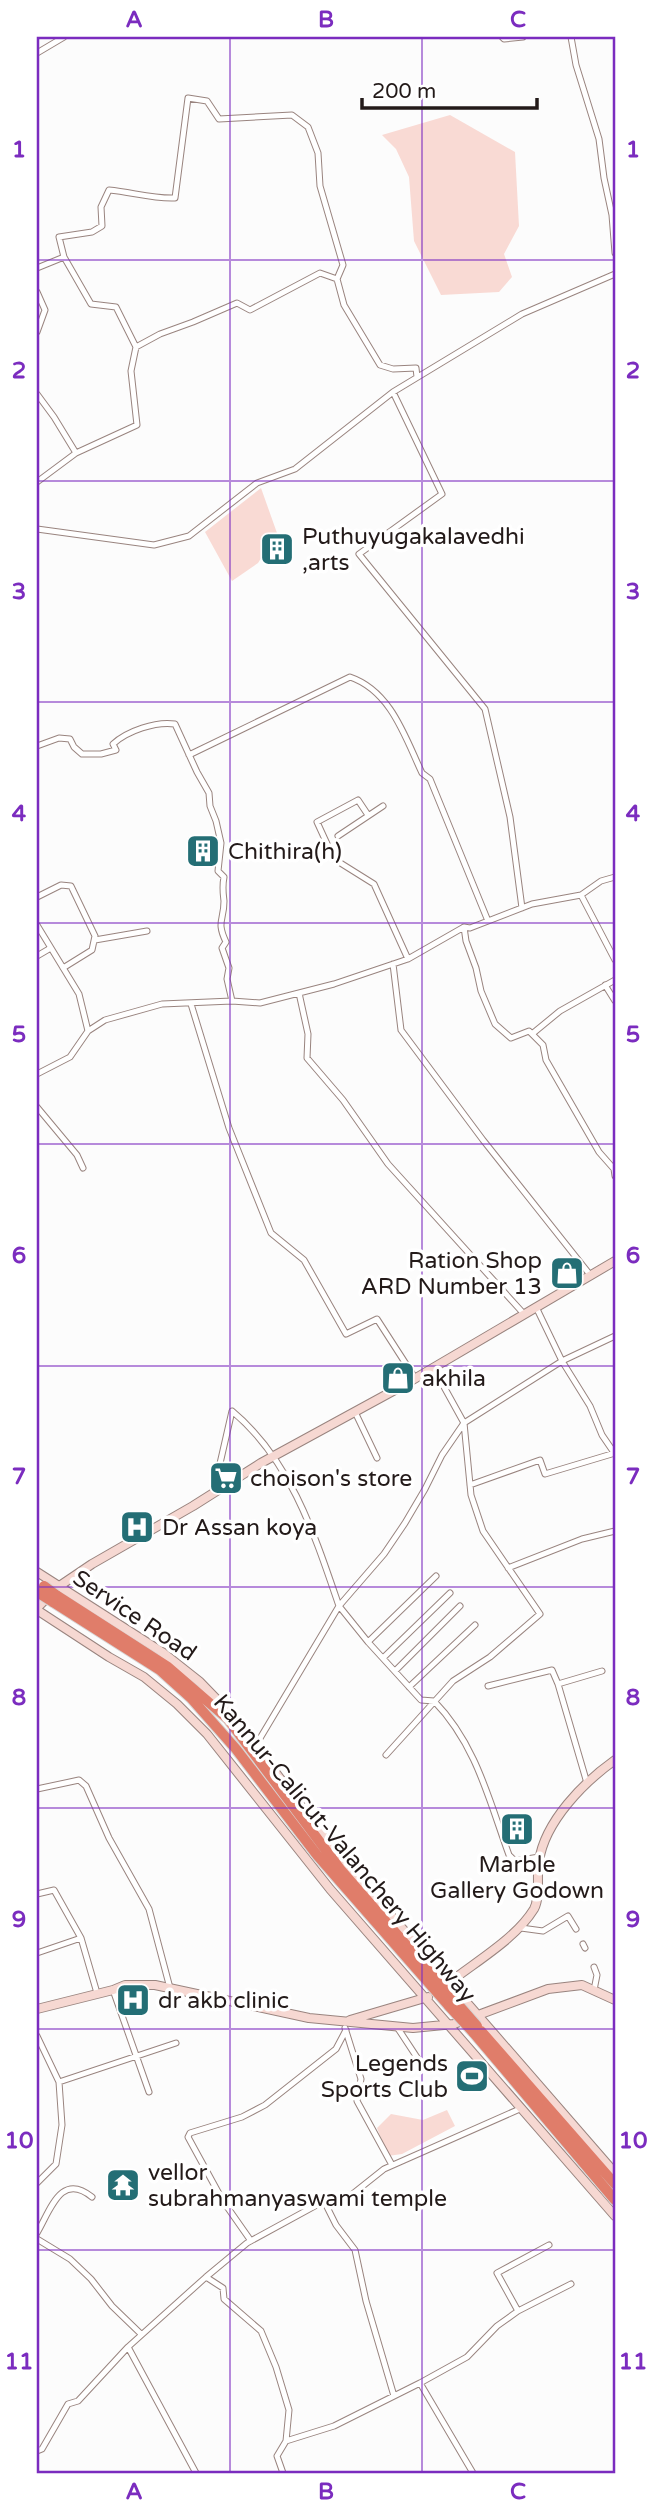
<svg xmlns="http://www.w3.org/2000/svg" width="652" height="2510" font-family="'Varela Round',sans-serif">
<style>
.green{fill:#f9dad4}
.lines{fill:none;stroke-linecap:round;stroke-linejoin:round}
.street-casing{stroke:#99847f;stroke-width:7}
.secondary-casing{stroke:#99847f;stroke-width:10}
.highway-casing{stroke:#d7d6d6;stroke-width:12}
.street{stroke:#fff;stroke-width:5}
.secondary{stroke:#f6d8d2;stroke-width:8}
.highway{stroke:#e07d6a;stroke-width:10}
.highway-bridge-casing{stroke:#d7d6d6;stroke-width:12;stroke-linecap:butt}
.highway-bridge{stroke:#e07d6a;stroke-width:10}
.grid{fill:none;stroke:#7b2cbf;stroke-width:2;stroke-opacity:0.55}
.labels{text-anchor:middle;stroke-width:7;stroke-linejoin:round;paint-order:stroke}
.poi-label{font-size:23px;fill:#231a19;stroke:#fff;text-anchor:start}
.street-label{font-size:23px;fill:#231a19;stroke:#fff}
.neatline{fill:none;stroke:#7b2cbf;stroke-width:2.5}
.grid-label{font-size:23px;text-anchor:middle;font-weight:bold;fill:#7b2cbf}
</style>
<rect width="100%" height="100%" fill="#fcfcfc"/>
<path class="green" d="M450 115 515 152 519 226 504 254 512 277 499 292 441 295 414 241 409 177 396 149 382 135Z
M261 488 277 533 258 563 232 581 205 532Z
M447 2110 455 2126 402 2154 388 2156 377 2128 391 2114 423 2120Z"/>
<g class="lines">
<g class="street-casing">
<path id="street" d="M502 37 504 39 523 37
M571 37 576 65 599 139 604 178 612 215 615 253
M37 53 64 37
M64 257 59 237 92 232 102 226 101 207 109 190C132 192 152 199 175 198L188 98 207 101 219 119 292 115 308 127 318 153 320 186 343 265 337 279
M37 268 64 257 91 304 116 307 136 347 131 371 137 425 76 453 37 482
M37 292 45 310 37 332
M136 347 160 334 193 322 237 303 250 310 320 273 337 279 344 305 380 365 393 369 416 368 417 377
M37 394 54 417 76 453
M37 529 154 545 189 536 257 483 295 469 393 392
M37 746 59 738 70 739 74 747 82 754H101L116 750 113 744C127 731 156 721 175 724L197 772 209 793 210 806 216 821 221 843 218 871 224 877C222 887 223 892 224 901 224 921 216 921 226 942L222 948 229 968 227 979 232 1001
M189 755 350 677C391 691 405 737 422 773L430 779 488 921
M368 815 358 800 317 822 334 859 374 884 408 959
M338 836 383 806
M581 895 615 960
M37 897 61 885 71 886 95 936 92 950 63 968
M522 908 510 817 485 709 359 554 442 494 393 392 522 314 615 274
M37 925 79 994 88 1031
M464 927 466 941 476 968 481 991 495 1024 511 1038 529 1031 543 1045 546 1060 599 1152 614 1169 615 1176
M95 940 147 931
M37 956 49 949
M393 964 401 1030 483 1140 591 1276
M605 985 615 1001
M299 993 308 1034 307 1058 343 1100 388 1164 524 1314
M191 1004 229 1128 271 1233 304 1260 346 1334 377 1319 415 1378
M532 1034 560 1011 615 980
M37 1074 70 1057 88 1031 105 1020 162 1004 232 1001 260 1003 334 984 408 959 464 927 470 928 532 904 581 895 601 881 615 877
M37 1107 77 1155 83 1168
M615 1336 562 1361 590 1406 602 1435 615 1454
M355 1412 377 1458
M470 1485 540 1460 545 1474 615 1453
M213 1494 232 1411C291 1460 315 1536 339 1606L256 1745
M508 1568 582 1539 615 1531
M436 1576 368 1642 421 1700 434 1701C476 1744 489 1800 509 1855L515 1861 539 1857
M368 1642 339 1606 384 1554 405 1523 425 1489 442 1455 464 1423 433 1367
M383 1658 450 1593
M395 1671 460 1606
M488 1686 552 1670 558 1684
M409 1687 475 1625
M386 1755 453 1681 490 1657 540 1614 483 1531 471 1495 464 1423 562 1361 536 1307
M587 1783 558 1684 602 1671
M37 1789 79 1780 86 1786 109 1838 149 1909 170 1988
M37 1894 54 1890 81 1938
M521 1928 543 1931 568 1916 576 1929
M583 1944 585 1948
M37 1953 81 1938 97 1993
M113 1990 149 2092
M594 1990 597 1975 594 1967
M397 2027 424 2068
M345 2028 361 2079 357 2101 392 2165
M37 2036 59 2082 62 2125 56 2164 37 2183
M59 2082 176 2043
M324 2201 336 2225 355 2250 366 2301 394 2396
M37 2233C51 2209 61 2172 92 2197
M37 2239 70 2259 91 2279 112 2306 141 2334
M251 2241 223 2201 188 2137 190 2133 242 2117 265 2105 336 2049 346 2030
M206 2277 223 2288 224 2299 261 2331 276 2367 289 2410 286 2441 277 2456 283 2473
M518 2311 497 2273 549 2245
M128 2347 196 2473
M420 2383 473 2473
M286 2441 334 2426 420 2383 467 2357 497 2326 518 2311 571 2284
M37 2451 42 2449 68 2404 78 2401 128 2347 206 2277 247 2243 324 2201 340 2204 384 2169 522 2108"/>
</g>
<g class="secondary-casing">
<path id="secondary" d="M37 1572 162 1652 200 1682 232 1715 335 1851 615 2173
M37 1608 58 1587 92 1564 193 1506 261 1463 404 1385 615 1261
M37 1610 109 1657 144 1677 177 1704 207 1734 330 1889 615 2216
M445 1986C473 1963 515 1940 534 1909 541 1896 536 1875 539 1861 545 1821 584 1782 615 1760
M37 2009 113 1990 125 1985H155L309 2018 413 2028 454 2024 548 1989 582 1985 615 2000
M350 2020 428 1997"/>
</g>
<g class="highway-casing">
<path id="highway" d="M56 1595 168 1667 228 1719 340 1869 456 2002
M53 1602 160 1670 191 1698 236 1749 317 1855 449 2006
M481 2031 615 2184
M473 2032 615 2200"/>
</g>
<use href="#street" class="street"/>
<use href="#secondary" class="secondary"/>
<use href="#highway" class="highway"/>
<g class="highway-bridge-casing">
<path id="highway-bridge" d="M44 1586 56 1595
M37 1592 53 1602
M456 2002 477 2026
M449 2006 473 2032"/>
</g>
<use href="#highway-bridge" class="highway-bridge"/>
</g>
<path class="grid" d="M230 37V2473M422 37V2473M37 260H615M37 481H615M37 702H615M37 923H615M37 1144H615M37 1366H615M37 1587H615M37 1808H615M37 2029H615M37 2250H615"/>
<defs>
<g id="building-square" transform="scale(1.75)"><rect x="-9" y="-9" width="18" height="18" rx="4" fill="#246e75" stroke="#fff"/><path d="M-4-6H4V6H1V3H-1V6H-4ZM-2.5-4.3h1.7v1.8h-1.7ZM.8-4.3h1.7v1.8H.8ZM-2.5-1h1.7V.8h-1.7ZM.8-1h1.7V.8H.8Z" fill="#fff"/></g>
<g id="shop-square" transform="scale(1.75)"><rect x="-9" y="-9" width="18" height="18" rx="4" fill="#246e75" stroke="#fff"/><path d="M-5-2.5h2.3a2.7 3.5 0 0 1 5.4 0H5L5.5 6h-11ZM-1.5-2.5h3a1.5 2.3 0 0 0-3 0Z" fill="#fff"/></g>
<g id="supermarket-square" transform="scale(1.75)"><rect x="-9" y="-9" width="18" height="18" rx="4" fill="#246e75" stroke="#fff"/><path d="M-6-5.5h2.5l.6 2H6L4.5 2H-2.5L-4.4-4H-6ZM-1.5 3.2a1.3 1.3 0 1 0 .1 0ZM3 3.2a1.3 1.3 0 1 0 .1 0Z" fill="#fff"/></g>
<g id="hospital-square" transform="scale(1.75)"><rect x="-9" y="-9" width="18" height="18" rx="4" fill="#246e75" stroke="#fff"/><path d="M-5-5h3v3.5h4V-5h3V5h-3V1.5h-4V5h-3Z" fill="#fff"/></g>
<g id="stadium-square" transform="scale(1.75)"><rect x="-9" y="-9" width="18" height="18" rx="4" fill="#246e75" stroke="#fff"/><path d="M0-5a6.5 5 0 1 0 0 10a6.5 5 0 1 0 0-10ZM-3.5-1.8h7v3.6h-7Z" fill="#fff"/></g>
<g id="temple-square" transform="scale(1.75)"><rect x="-9" y="-9" width="18" height="18" rx="4" fill="#246e75" stroke="#fff"/><path d="M0-6L5-2H3V0L6.5 2.5H4V6H1.5V3h-3V6H-4V2.5H-6.5L-3 0V-2H-5Z" fill="#fff"/></g>
</defs>
<g fill-rule="evenodd">
<use href="#building-square" x="277" y="549"/>
<use href="#building-square" x="203" y="851"/>
<use href="#shop-square" x="567" y="1273"/>
<use href="#shop-square" x="398" y="1378"/>
<use href="#supermarket-square" x="226" y="1478"/>
<use href="#hospital-square" x="137" y="1527"/>
<use href="#building-square" x="517" y="1829"/>
<use href="#hospital-square" x="133" y="2000"/>
<use href="#stadium-square" x="472" y="2076"/>
<use href="#temple-square" x="123" y="2185"/>
</g>
<g class="labels">
<g class="poi-label">
<text x="302" y="544">Puthuyugakalavedhi<tspan x="302" dy="26">,arts</tspan></text>
<text x="228" y="859">Chithira(h)</text>
<text x="542" y="1268" text-anchor="end">Ration Shop<tspan x="542" dy="26">ARD Number 13</tspan></text>
<text x="422" y="1386">akhila</text>
<text x="250" y="1486">choison's store</text>
<text x="162" y="1535">Dr Assan koya</text>
<text x="517" y="1872" text-anchor="middle">Marble<tspan x="517" dy="26">Gallery Godown</tspan></text>
<text x="158" y="2008">dr akb clinic</text>
<text x="448" y="2071" text-anchor="end">Legends<tspan x="448" dy="26">Sports Club</tspan></text>
<text x="148" y="2180">vellor<tspan x="148" dy="26">subrahmanyaswami temple</tspan></text>
</g>
<g class="street-label">
<text transform="translate(135 1615) rotate(34)" y="8">Service Road</text>
<text transform="translate(345 1848) rotate(50)" y="8">Kannur-Calicut-Valanchery Highway</text>
</g>
</g>
<rect width="652" height="2510" fill="none" stroke="#ffffff" stroke-width="77"/>
<path d="M362 98v10h175v-10" fill="none" stroke="#231a19" stroke-width="3.5"/>
<text x="372" y="98" font-size="21" fill="#231a19" stroke="#ffffff" stroke-width="5" paint-order="stroke">200 m</text>
<rect x="38" y="38" width="576" height="2434" class="neatline"/>
<g class="grid-label">
<text x="134" y="27">A</text>
<text x="326" y="27">B</text>
<text x="518" y="27">C</text>
<text x="19" y="157">1</text>
<text x="633" y="157">1</text>
<text x="19" y="378">2</text>
<text x="633" y="378">2</text>
<text x="19" y="599">3</text>
<text x="633" y="599">3</text>
<text x="19" y="821">4</text>
<text x="633" y="821">4</text>
<text x="19" y="1042">5</text>
<text x="633" y="1042">5</text>
<text x="19" y="1263">6</text>
<text x="633" y="1263">6</text>
<text x="19" y="1484">7</text>
<text x="633" y="1484">7</text>
<text x="19" y="1705">8</text>
<text x="633" y="1705">8</text>
<text x="19" y="1927">9</text>
<text x="633" y="1927">9</text>
<text x="19" y="2148">10</text>
<text x="633" y="2148">10</text>
<text x="19" y="2369">11</text>
<text x="633" y="2369">11</text>
<text x="134" y="2499">A</text>
<text x="326" y="2499">B</text>
<text x="518" y="2499">C</text>
</g>
</svg>
